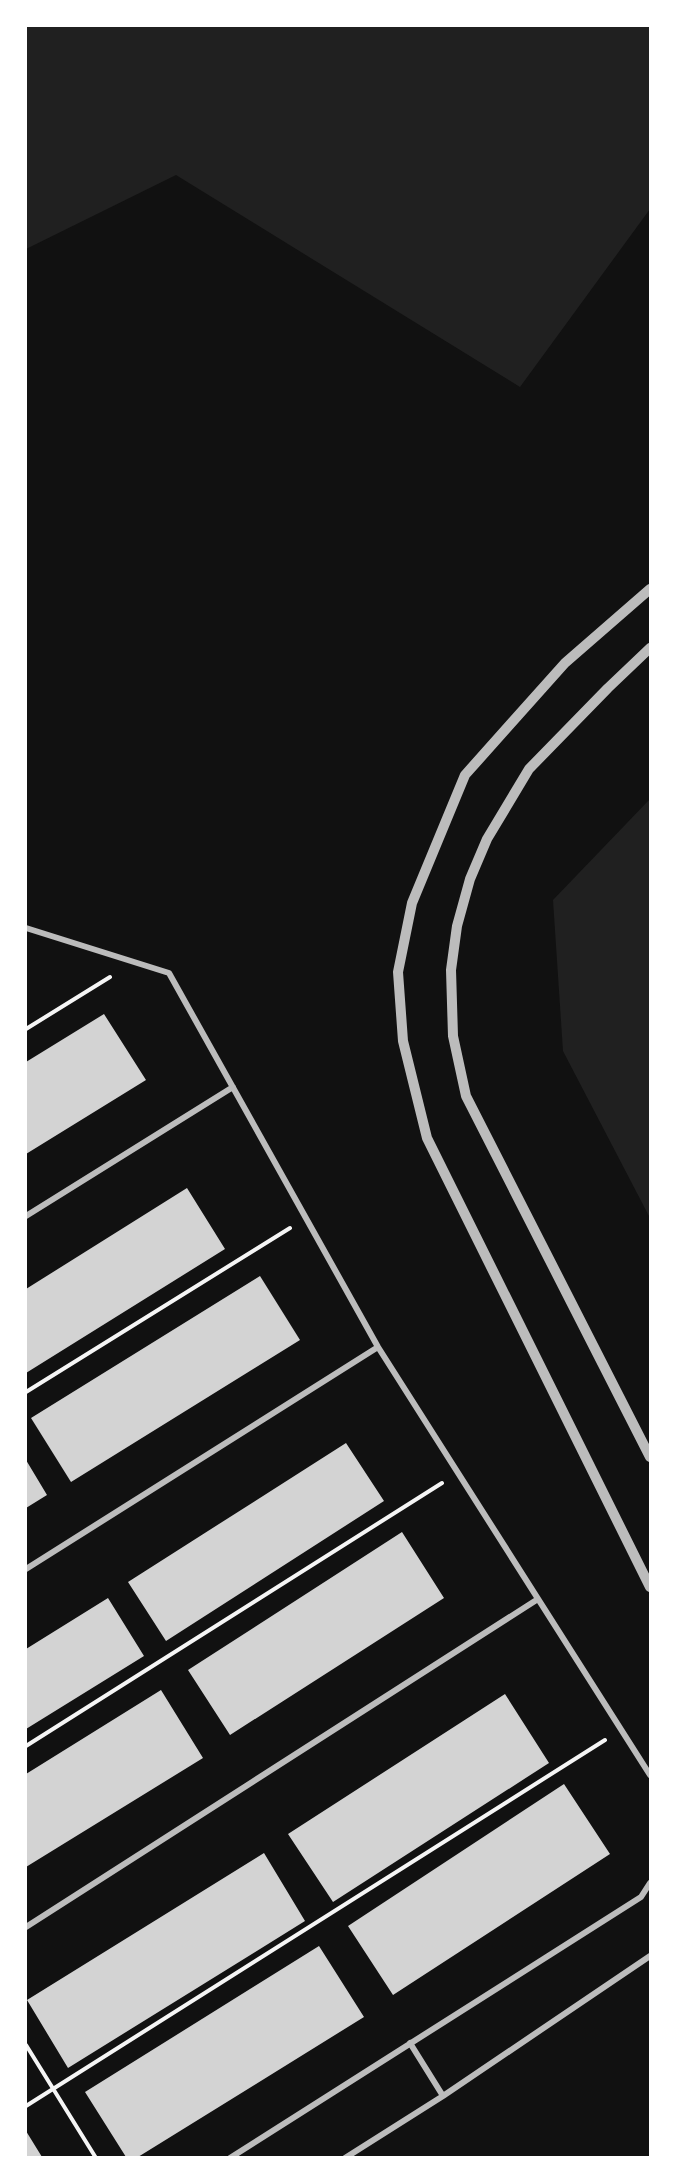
<svg xmlns="http://www.w3.org/2000/svg" width="676" height="2183" font-family="'Crimson Pro',serif">
<style>
.green{fill:#202020}
.building{fill:#d3d3d3}
.lines{fill:none;stroke-linecap:round;stroke-linejoin:round}
.path{stroke:#f5f5f5;stroke-width:4}
.minor{stroke:#bcbcbc;stroke-width:6}
.tertiary{stroke:#bcbcbc;stroke-width:10}
</style>
<rect width="100%" height="100%" fill="#111"/>
<path class="green" d="M26 26H650V209L520 387 176 175 26 249Z
M650 799V1218L563 1051 553 900Z"/>
<path class="building" d="M104 1014 146 1080 26 1154V1062Z
M187 1188 225 1249 26 1373V1289Z
M260 1276 300 1340 71 1482 31 1418Z
M346 1443 384 1501 166 1641 128 1582Z
M26 1460 47 1495 26 1508Z
M402 1532 444 1598 230 1735 188 1670Z
M108 1598 144 1656 26 1729V1649Z
M161 1690 203 1758 26 1867V1774Z
M505 1694 549 1763 333 1902 288 1834Z
M564 1784 610 1854 393 1995 348 1926Z
M264 1853 305 1921 68 2068 27 2000Z
M319 1946 364 2017 138 2157H126L85 2092Z
M26 2131 42 2157H26Z"/>
<g class="lines">
<path class="path" d="M26 1029 110 977
M26 1392 290 1228
M26 1746 442 1483
M26 2045 96 2158
M26 2106 605 1740"/>
<path class="minor" d="M26 928 169 973 378 1347 650 1775
M26 1216 233 1087
M26 1569 378 1347
M26 1927 538 1599
M410 2043 443 2096
M230 2158 641 1897 650 1883
M345 2158 443 2096 650 1956"/>
<path class="tertiary" d="M650 589 565 663 465 775 412 903 398 972 403 1041 427 1138 650 1587
M650 648 608 688 529 769 487 839 470 879 457 926 451 970 453 1036 466 1096 650 1457"/>
</g>
<rect width="676" height="2183" fill="none" stroke="#ffffff" stroke-width="54"/>
</svg>
